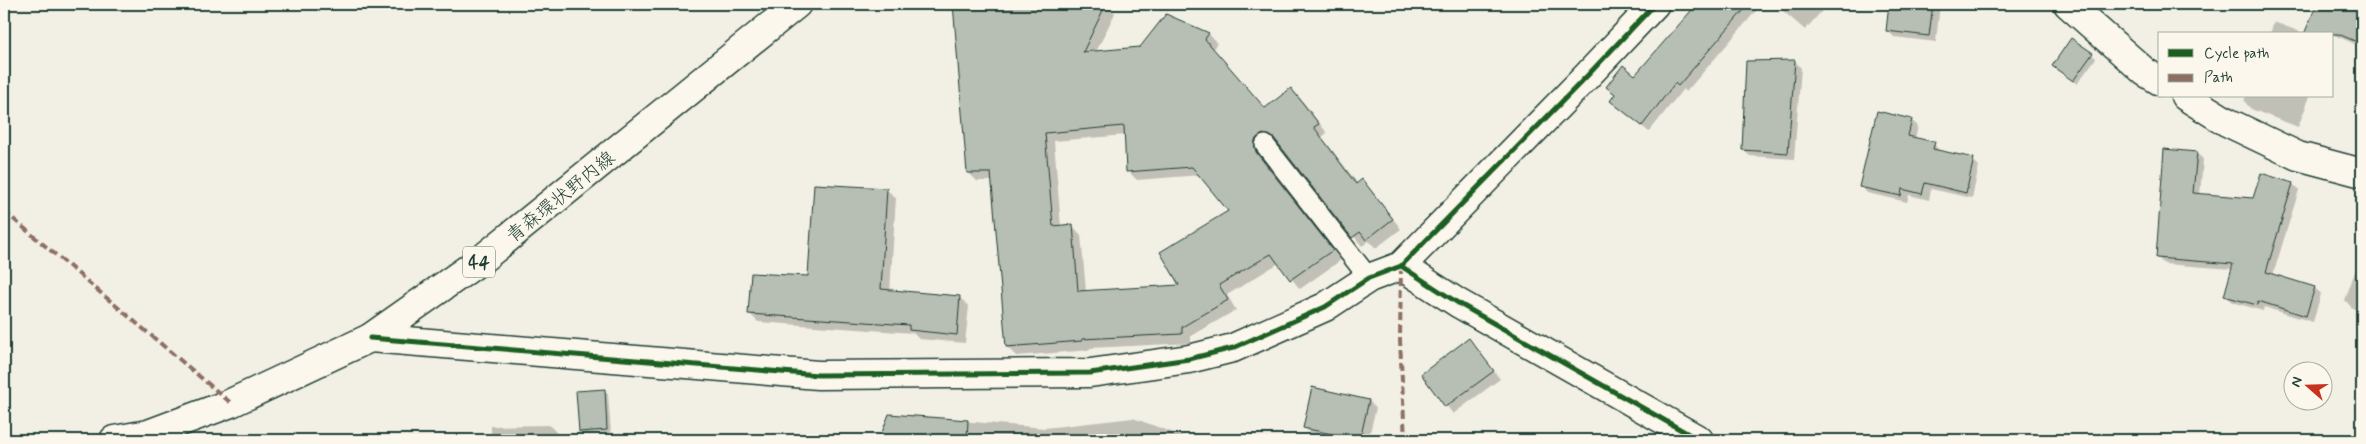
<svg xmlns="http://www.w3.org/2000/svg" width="2366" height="444" font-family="Mynerve,'Klee One',sans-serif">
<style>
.shadow{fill:#0003;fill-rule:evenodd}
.building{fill:#b7beb3;stroke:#1f3d34;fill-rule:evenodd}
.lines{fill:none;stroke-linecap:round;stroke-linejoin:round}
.service-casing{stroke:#1f3d34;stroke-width:22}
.minor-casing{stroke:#1f3d34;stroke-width:31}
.primary-casing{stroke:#1f3d34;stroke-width:31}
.service{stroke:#fbf7ec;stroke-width:19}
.minor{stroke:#fbf7ec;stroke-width:28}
.primary{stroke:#fbf7ec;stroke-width:28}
.quiet{stroke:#8d6e63;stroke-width:4;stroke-dasharray:8 4;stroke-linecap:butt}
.cycleway-casing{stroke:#fbf7ec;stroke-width:8}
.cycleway{stroke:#1b5e20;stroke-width:5}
.labels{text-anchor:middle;stroke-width:4;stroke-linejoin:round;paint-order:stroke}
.shield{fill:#fbf7ec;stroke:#61756b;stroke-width:1}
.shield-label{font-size:18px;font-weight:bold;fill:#1f3d34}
.street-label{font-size:19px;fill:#1f3d34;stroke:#fbf7ec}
</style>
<rect width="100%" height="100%" fill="#f2f0e5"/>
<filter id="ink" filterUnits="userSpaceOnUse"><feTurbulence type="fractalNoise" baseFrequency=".02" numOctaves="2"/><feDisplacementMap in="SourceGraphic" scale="10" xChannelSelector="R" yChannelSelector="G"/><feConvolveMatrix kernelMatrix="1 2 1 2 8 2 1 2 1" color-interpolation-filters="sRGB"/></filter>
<g filter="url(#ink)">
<path class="shadow" d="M954 4H1106L1115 13 1096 52 1141 49 1167 16 1209 34 1217 43 1213 49 1265 109 1291 89 1300 98 1327 133 1322 137 1358 184 1371 190 1401 229 1376 248 1369 241 1362 246 1281 146 1273 142 1263 150 1264 162 1341 260 1300 289 1279 263 1227 295 1236 310 1191 336V343L1090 348 1091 350 1016 356 1007 347 993 181H977L968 172ZM1126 135 1128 171 1137 180 1201 175 1230 211 1181 286 1086 291 1081 235 1072 225 1061 227 1054 141Z
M1698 4H1762L1686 92 1683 89 1649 132 1612 101 1616 95 1607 87 1635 76Z
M1775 4H1828L1805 30Z
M1890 4H1940L1936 42 1894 37 1887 30Z
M2318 4H2353L2362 8V47L2332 34 2311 21Z
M2274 22 2306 34H2270Z
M2072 39 2096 58 2077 84 2057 69Z
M1795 61 1801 68 1794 159 1750 156 1743 150Z
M2246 96H2310L2298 127 2251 109 2244 101Z
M1911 120 1918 126 1915 139 1934 144 1940 152 1973 160 1979 166 1972 198 1931 189 1929 200 1909 195 1907 202 1867 193 1861 186Z
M2196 153 2203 159 2200 195 2254 199 2262 174 2293 184 2299 190 2273 275 2315 288 2321 294 2313 322 2264 307 2263 311 2232 302 2226 296 2233 269 2164 264 2157 257Z
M887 190 896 198 890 291 960 298 969 306 965 343 919 339 913 333 758 322 750 314 809 278Z
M2362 252V311L2352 308 2345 300Z
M1469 340 1500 379 1453 414 1423 375Z
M604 391 608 394 611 433 584 435 580 431Z
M1369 401 1376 408 1368 440H1336L1311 435 1304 427Z
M890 415 1045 428 1133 418 1193 440H881Z
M549 425 556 432V440H424L491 436V426Z"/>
<path class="building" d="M953 4H1106L1083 52 1140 47 1166 14 1209 33 1205 39 1265 108 1291 88 1319 124 1314 127 1356 184 1362 179 1393 219 1366 240 1360 232 1352 238 1274 138 1263 134 1255 140 1256 152 1333 250 1290 280 1271 254 1219 285 1228 300 1182 327V334L1082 339V341L1006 347 991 173H967ZM1124 126 1126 172 1192 167 1228 211 1160 252 1179 285 1078 291 1073 224 1053 226 1045 133Z
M1697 4H1749L1678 86 1675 83 1642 126 1610 101 1615 94 1606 87 1623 65 1635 75Z
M1889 4H1933L1929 36 1886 31Z
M2317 4H2362V44L2338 34H2304Z
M2071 38 2093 53 2073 81 2052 66Z
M1795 60 1788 153 1742 150 1746 61Z
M1877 111 1912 119 1908 136 1935 142 1933 149 1974 158 1966 193 1925 183 1922 194 1902 189 1901 196 1859 187Z
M2164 149 2197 152 2193 193 2253 198 2261 173 2293 183 2266 272 2315 287 2306 316 2258 301 2257 305 2224 296 2233 264 2156 258Z
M814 184 887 188 881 289 960 296 957 335 909 330V325L748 314 751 273 808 276Z
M1469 338 1494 371 1445 407 1421 374Z
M1312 387 1369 400 1360 440 1303 428Z
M605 389 607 430 579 432 576 391Z
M889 414 968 420 967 440H879Z"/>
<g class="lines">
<g class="service-casing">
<path id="service" d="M1265 145 1369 278"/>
</g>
<g class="minor-casing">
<path id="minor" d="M2068 4 2145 72 2160 81
M2185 96 2227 122 2298 156 2362 173
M1401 266 1458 303 1699 440
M370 338 818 375 1090 373 1189 359 1233 348 1325 307 1369 278 1401 266 1586 77 1655 4"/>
</g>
<g class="primary-casing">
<path id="primary" d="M114 440 148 434 231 403 370 338 482 259 797 4"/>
</g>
<use href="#service" class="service"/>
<use href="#minor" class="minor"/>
<use href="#primary" class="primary"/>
<path class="quiet" d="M4 211 231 403
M1401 266 1400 340 1405 440"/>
<g class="cycleway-casing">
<path id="cycleway" d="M1401 266 1458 303 1699 440
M370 338 818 375 1090 373 1189 359 1233 348 1325 307 1369 278 1401 266 1586 77 1655 4"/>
</g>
<use href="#cycleway" class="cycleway"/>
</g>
</g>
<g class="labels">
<rect class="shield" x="463" y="246.5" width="32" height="31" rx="4"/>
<g class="shield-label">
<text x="479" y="268">44</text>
</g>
<g class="street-label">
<text transform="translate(560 196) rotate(-39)" y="7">青森環状野内線</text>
</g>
</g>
<rect width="2366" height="444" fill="none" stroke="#fbf7ec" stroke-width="20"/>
<rect x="10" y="10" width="2346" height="424" fill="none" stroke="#1f3d34" stroke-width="2" filter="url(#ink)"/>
<rect x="2158" y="32" width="175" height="65" fill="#fbf7ec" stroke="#a3ada2"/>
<rect x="2168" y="49" width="25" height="8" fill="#1b5e20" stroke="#a3ada2"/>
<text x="2204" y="58" font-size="15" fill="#1f3d34">Cycle path</text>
<rect x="2168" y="74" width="25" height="8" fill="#8d6e63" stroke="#a3ada2"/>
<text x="2204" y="82" font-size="15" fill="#1f3d34">Path</text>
<g transform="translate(2308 386) rotate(290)"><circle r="24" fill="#fbf7ec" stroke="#a3ada2"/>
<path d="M0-4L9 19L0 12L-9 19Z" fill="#c8321e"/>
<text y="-8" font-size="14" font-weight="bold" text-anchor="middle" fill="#1f3d34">N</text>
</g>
</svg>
